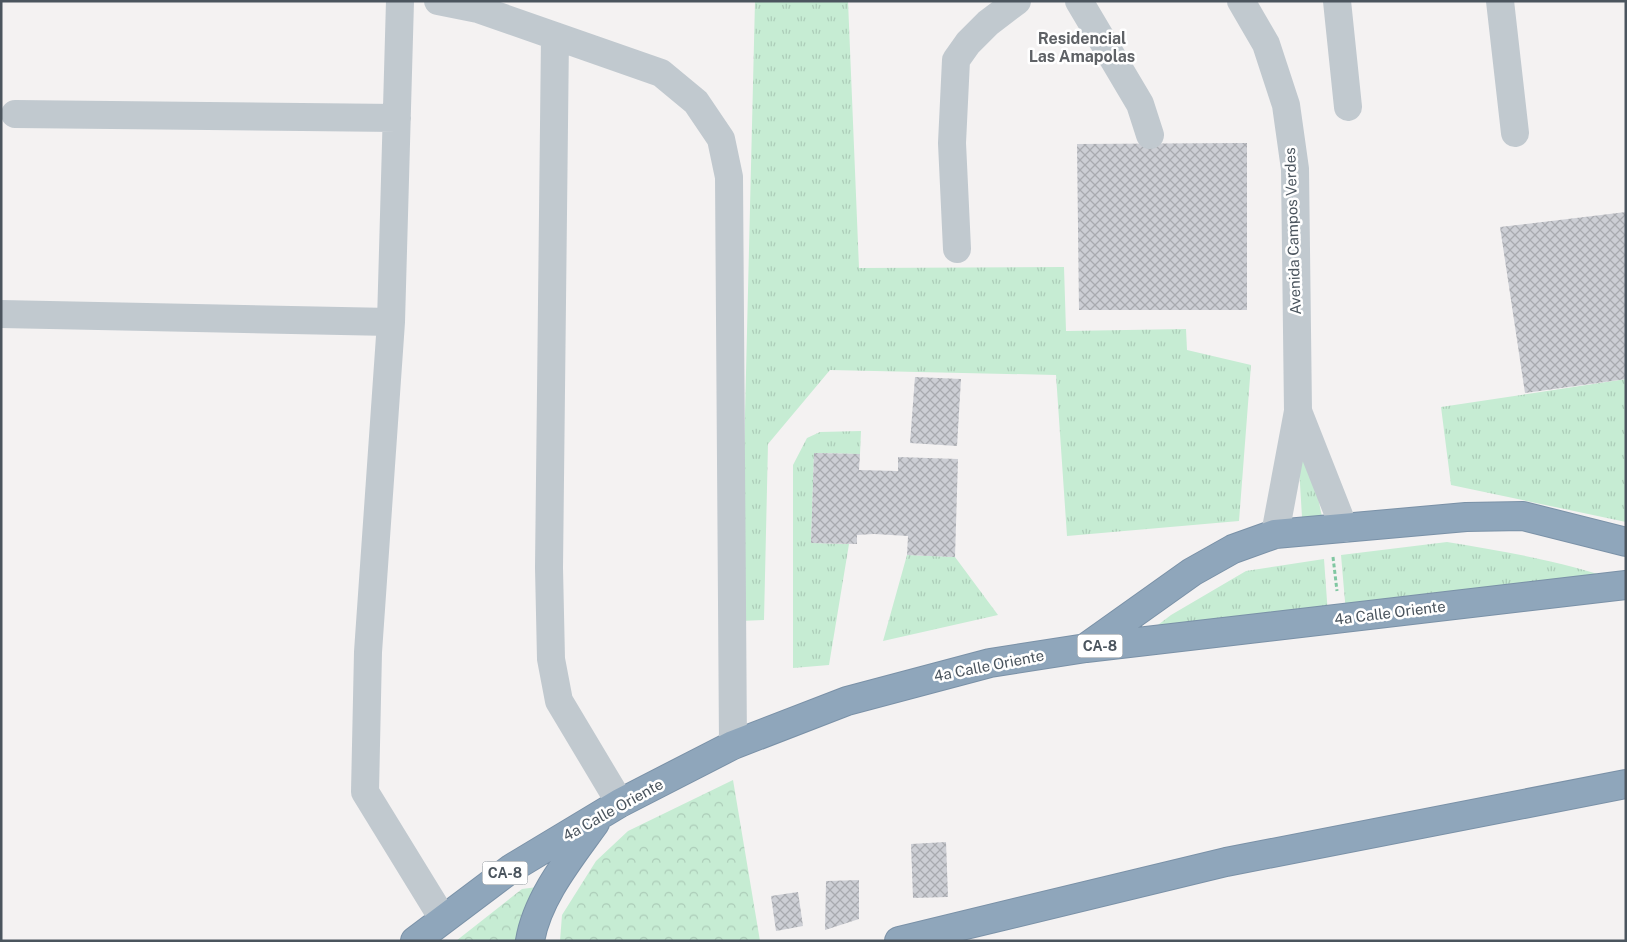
<svg xmlns="http://www.w3.org/2000/svg" width="1627" height="942" font-family="'Public Sans',sans-serif">
<style>
.grass{fill:url(#grass-tufts)}
.forest{fill:url(#forest-crowns)}
.building{fill:url(#building-cross-hatch)}
.lines{fill:none;stroke-linecap:round;stroke-linejoin:round}
.highway-casing{stroke:#7a91a7;stroke-width:30}
.path{stroke:#81c7a2;stroke-width:3;stroke-dasharray:4 2.5;stroke-linecap:butt}
.minor{stroke:#c1c9cf;stroke-width:28}
.highway{stroke:#8fa6bb;stroke-width:28}
.labels{text-anchor:middle;stroke-width:5;stroke-linejoin:round;paint-order:stroke}
.shield{fill:#fff;stroke:#81888e;stroke-width:1}
.shield-label{font-size:14px;font-weight:bold;fill:#4b555e}
.street-label{font-size:15px;fill:#4b555e;stroke:#fff}
.neighbourhood-label{font-size:16px;font-weight:bold;fill:#5f6266;stroke:#fff}
</style>
<defs>
<pattern id="grass-tufts" width="24" height="20" patternUnits="userSpaceOnUse" patternTransform="scale(1.25)"><rect width="24" height="20" fill="#c6ecd3"/><path d="M3 7l-1-3M5 7V3M7 7l1-3M15 17l-1-3M17 17v-4M19 17l1-3" fill="none" stroke="#acccb8"/></pattern>
<pattern id="forest-crowns" width="20" height="18" patternUnits="userSpaceOnUse" patternTransform="scale(1.25)"><rect width="20" height="18" fill="#c6ecd3"/><path d="M2 6a3 3 0 1 1 6 0M12 15a3 3 0 1 1 6 0" fill="none" stroke="#acccb8"/></pattern>
<pattern id="building-cross-hatch" width="8" height="8" patternUnits="userSpaceOnUse" patternTransform="scale(1.25)"><rect width="8" height="8" fill="#ccced4"/><path d="M0 0l8 8M0 8l8-8" fill="none" stroke="#a8aaaf"/></pattern>
</defs>
<rect width="100%" height="100%" fill="#f4f2f2"/>
<path class="grass" d="M755 1H848L859 268 1064 267 1066 331 1186 329 1187 350 1251 365 1239 521 1067 536 1056 375 830 370 768 444 764 620 740 621Z
M1626 379V522L1451 485 1441 407Z
M861 431 860 454 814 453 811 543 849 544 829 665 793 668V465L807 438 820 432Z
M1298 450H1308L1325 531 1303 534Z
M1447 542C1508 552 1567 562 1625 583L1346 613 1341 555Z
M907 555 955 557 998 615 883 641Z
M1324 559 1328 615 1129 647 1171 615 1246 571Z"/>
<path class="forest" d="M733 780 760 941H560L562 915 596 861 628 831Z
M545 886 517 941H456L522 889Z"/>
<path class="building" d="M1247 143V310H1079L1077 144Z
M1626 212V379L1525 393 1500 227Z
M915 377 961 379 957 446 910 443Z
M814 453 860 454 859 470 898 471V457L958 459 955 557 907 555 908 536 874 534 857 535V544L811 543Z
M946 842 948 897 913 898 911 844Z
M859 880V919L825 930 826 881Z
M798 892 803 926 776 931 771 896Z"/>
<g class="lines">
<g class="highway-casing">
<path id="highway" d="M1088 646 1192 572 1233 549 1275 534 1466 517 1523 516 1626 542
M415 941 512 868 620 803 733 745 847 701 990 663 1086 648 1626 585
M530 941C537 898 570 858 595 823
M899 941 1226 862 1626 784"/>
</g>
<path class="path" d="M1333 557 1337 591"/>
<path class="minor" d="M400 1 391 322 368 652 365 792 443 919
M438 1 478 9 661 73 696 102 721 139 729 177 733 745
M1079 1 1140 104 1150 135
M1241 1 1266 44 1286 105 1295 169 1298 411 1275 534
M1337 1 1348 107
M1500 1 1515 133
M555 36 549 568 551 659 559 701 620 803
M15 114 397 118
M957 249 952 143 956 60 968 43 988 23 1017 1
M1 314 391 322
M1298 411 1344 528"/>
<use href="#highway" class="highway"/>
</g>
<g class="labels">
<g class="shield">
<rect x="1077.5" y="634.5" width="45" height="23" rx="4"/>
<rect x="482.5" y="861.5" width="45" height="23" rx="4"/>
</g>
<g class="shield-label">
<text x="1100" y="651">CA-8</text>
<text x="505" y="878">CA-8</text>
</g>
<g class="street-label">
<text transform="translate(1293 231) rotate(-92)" y="5">Avenida Campos Verdes</text>
<text transform="translate(1390 613) rotate(-7)" y="5">4a Calle Oriente</text>
<text transform="translate(989 666) rotate(-11)" y="5">4a Calle Oriente</text>
<text transform="translate(613 810) rotate(-29)" y="5">4a Calle Oriente</text>
</g>
<g class="neighbourhood-label">
<text x="1082" y="44">Residencial<tspan x="1082" dy="18">Las Amapolas</tspan></text>
</g>
</g>
<rect width="1627" height="942" fill="none" stroke="#4b555e" stroke-width="5"/>
</svg>
